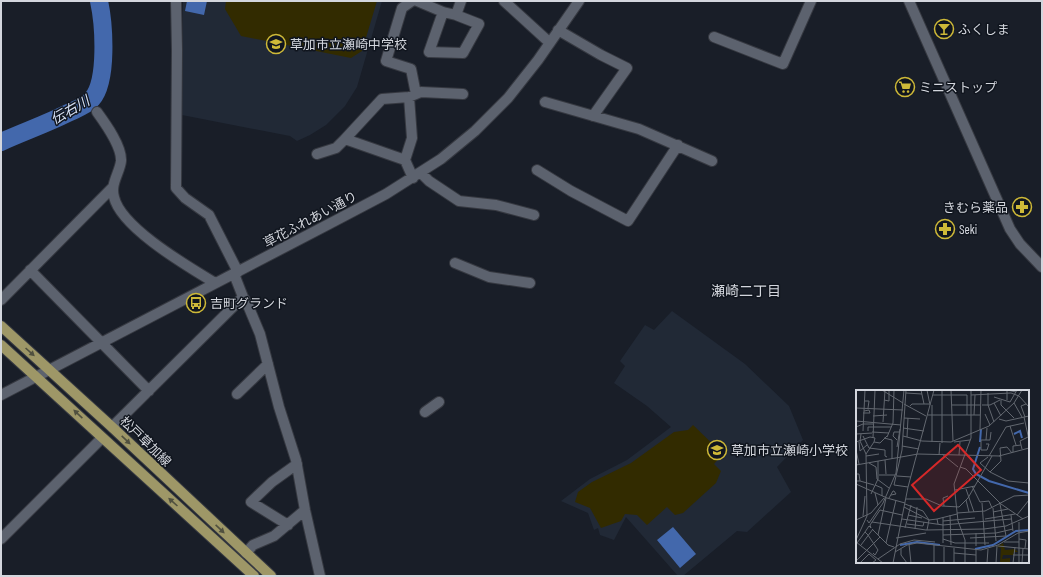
<svg xmlns="http://www.w3.org/2000/svg" width="1043" height="577" font-family="'Sofia Sans Condensed','Noto Sans JP',sans-serif">
<style>
.built{fill:#212936}
.green{fill:#322b00}
.water{fill:#4368ac}
.lines{fill:none;stroke-linecap:round;stroke-linejoin:round}
.river{stroke:#4368ac;stroke-width:18}
.minor-casing{stroke:#363941;stroke-width:12}
.major-casing{stroke:#363941;stroke-width:12}
.minor{stroke:#5c626e;stroke-width:10}
.major{stroke:#9e9767;stroke-width:10}
.oneway{fill:#50503f}
.labels{text-anchor:middle;stroke-width:3;stroke-linejoin:round;paint-order:stroke}
.poi-label{font-size:13px;fill:#d3d6dd;stroke:#10151e;text-anchor:start}
.street-label{font-size:13px;fill:#d3d6dd;stroke:#10151e}
.water-label{font-size:14px;font-style:italic;fill:#d5e0f4;stroke:#10151e}
.neighbourhood-label{font-size:14px;fill:#d3d6dd;stroke:#10151e}
.inset-river{fill:none;stroke:#4368ac;stroke-width:2}
.inset-road{fill:none;stroke:#636870;stroke-width:1}
.view{fill:#d62828;fill-opacity:0.15;stroke:#d62828;stroke-width:2}
.inset-edge{fill:none;stroke:#d3d6dd;stroke-width:2}
</style>
<rect width="100%" height="100%" fill="#191e28"/>
<path class="built" d="M183 1H382L357 87 345 106 326 125 310 135 297 141 290 136 182 115Z
M672 311 745 364 789 406 803 440 777 467 791 492 747 532 737 531 683 576H678L626 517 614 540 600 535 598 528 594 530 588 513 561 501 590 479 627 460 671 427 647 406 614 383 625 366 620 361 645 325 654 330Z"/>
<path class="green" d="M226 1H377L362 51 351 58 241 36 225 9Z
M693 425 723 454 714 464 721 471 716 483 683 513 675 515 667 507 647 525 637 515 625 514 621 521 601 528 590 508 575 502 578 492 592 482 631 463 674 432 688 430Z"/>
<path class="water" d="M187 1H207L204 15 185 11Z
M673 527 696 554 680 568 657 540Z"/>
<g class="lines">
<path class="river" d="M1 142C23 132 46 124 68 113 76 109 86 106 92 99 108 81 104 24 99 1"/>
<g class="minor-casing">
<path id="minor" d="M176 1 177 50 176 188 185 198 209 215 238 272
M412 1 402 8 386 61 411 69 416 94
M417 1 443 12 456 15 461 1
M504 1 550 43
M909 1 1010 229 1020 244 1042 267
M443 12 429 52 463 53 479 24 456 15
M558 30 601 55 627 68 593 116
M714 37 783 64 811 1
M409 97 412 138 405 160 413 178
M545 102 639 129 712 161
M97 112C105 123 122 146 121 161 120 172 110 184 114 197 121 228 189 267 215 283
M345 139 382 99 409 97 421 92 463 94
M317 154 336 148 345 139 405 160
M537 170 571 191 628 221 678 145
M421 173 429 181 459 201 496 205 534 215
M455 263 489 277 530 283
M30 270 149 391
M243 297 247 303 260 334 279 407 296 460 305 510 320 576
M1 300 113 187
M237 394 268 364
M1 395 329 224 386 194 441 159 475 131 508 98 538 60 579 1
M425 412 439 402
M112 427 243 297 234 274
M288 525 251 502 272 482 297 464
M1 539 102 438
M246 553 253 545 274 536 305 510"/>
</g>
<g class="major-casing">
<path id="major" d="M1 326 112 427 271 576
M1 345 254 576"/>
</g>
<use href="#minor" class="minor"/>
<use href="#major" class="major"/>
</g>
<defs><path id="oneway-solid" d="M-6-.8H1V-3.2L6.5 0L1 3.2V.8H-6Z"/></defs>
<g class="oneway">
<use href="#oneway-solid" transform="translate(30 352) rotate(42)"/>
<use href="#oneway-solid" transform="translate(78 414) rotate(-137)"/>
<use href="#oneway-solid" transform="translate(126 440) rotate(44)"/>
<use href="#oneway-solid" transform="translate(173 502) rotate(-138)"/>
<use href="#oneway-solid" transform="translate(220 529) rotate(43)"/>
</g>
<defs>
<g id="bar-ring" transform="scale(1)"><circle r="9.5" fill="#10151e" stroke="#ceb938" stroke-width="1.5"/><path d="M-6-5H6L.8 .8V4.5H3.5V6h-7V4.5H-.8V.8Z" fill="#ceb938"/></g>
<g id="school-ring" transform="scale(1)"><circle r="9.5" fill="#10151e" stroke="#ceb938" stroke-width="1.5"/><path d="M0-5L7-2L0 1L-7-2ZM-4 1L0 2.5L4 1V4Q0 6-4 4Z" fill="#ceb938"/></g>
<g id="supermarket-ring" transform="scale(1)"><circle r="9.5" fill="#10151e" stroke="#ceb938" stroke-width="1.5"/><path d="M-6-5.5h2.5l.6 2H6L4.5 2H-2.5L-4.4-4H-6ZM-1.5 3.2a1.3 1.3 0 1 0 .1 0ZM3 3.2a1.3 1.3 0 1 0 .1 0Z" fill="#ceb938"/></g>
<g id="pharmacy-ring" transform="scale(1)"><circle r="9.5" fill="#10151e" stroke="#ceb938" stroke-width="1.5"/><path d="M-2-6h4v4h4v4h-4v4h-4v-4h-4v-4h4Z" fill="#ceb938"/></g>
<g id="bus-ring" transform="scale(1)"><circle r="9.5" fill="#10151e" stroke="#ceb938" stroke-width="1.5"/><path d="M-5-6H5V4H4V6H2V4H-2V6H-4V4H-5ZM-3.5-4V0h7V-4ZM-3.5 1.2v1.5H-2V1.2ZM2 1.2v1.5H3.5V1.2Z" fill="#ceb938"/></g>
</defs>
<g fill-rule="evenodd">
<use href="#bar-ring" x="944" y="29"/>
<use href="#school-ring" x="276" y="44"/>
<use href="#supermarket-ring" x="905" y="87"/>
<use href="#pharmacy-ring" x="1022" y="207"/>
<use href="#pharmacy-ring" x="945" y="229"/>
<use href="#bus-ring" x="196" y="303"/>
<use href="#school-ring" x="717" y="450"/>
</g>
<g class="labels">
<g class="poi-label">
<text x="958" y="34">ふくしま</text>
<text x="290" y="49">草加市立瀬崎中学校</text>
<text x="919" y="92">ミニストップ</text>
<text x="1008" y="212" text-anchor="end">きむら薬品</text>
<text x="959" y="234">Seki</text>
<text x="210" y="308">吉町グランド</text>
<text x="731" y="455">草加市立瀬崎小学校</text>
</g>
<g class="street-label">
<text transform="translate(310 219) rotate(-28)" y="5">草花ふれあい通り</text>
<text transform="translate(146 441) rotate(44)" y="5">松戸草加線</text>
</g>
<g class="water-label">
<text transform="translate(70 110) rotate(-30)" y="5">伝右川</text>
</g>
<g class="neighbourhood-label">
<text x="746" y="296">瀬崎二丁目</text>
</g>
</g>
<g transform="translate(856 390)">
<rect width="173" height="173" fill="#191e28"/>
<path d="M147 153 149 160 159 159 162 162H158L157 165H147L146 169 154 168V173H144L145 158 141 157Z" fill="#322b00"/>
<path class="inset-river" d="M158 44 164 41 166 48M124 52 125 39M124 57 117 79 120 84 133 91 173 103M44 155 61 152 84 155M119 159 137 155 160 141 173 140"/>
<path class="inset-road" d="M26 0 47 13M50 0 46 60 38 95 52 97M65 0 68 14M71 0 74 15M86 0V53M95 0 97 51M50 3 66 4M132 3V15L138 32M77 5H111V25M115 5 155 3 163 6 173 17M138 7 154 12 161 0M28 10 33 11V0M145 10V15L158 28M151 10V0L160 2M8 11H13L12 18M138 13 145 26M158 13 166 27M48 14 70 26M76 15V52M96 15H124M126 15H134L144 10M54 16 56 14H73M0 18 47 20M7 23H14L13 20 8 21M129 24 134 35M72 25H124M118 25 119 5M17 26 31 25M168 27 173 50M169 27 165 16 170 14M48 28 64 29M143 29 150 31 173 26M0 31 45 35M27 32 29 0M37 33 38 0M154 36 160 55M0 37 7 34H17M47 38 68 41M124 40 125 0M7 41 9 0M12 41V37H35M16 42 33 43M0 44 16 43M5 44 4 51 10 64M7 46 13 58 29 60V66L31 67M47 46 66 51 95 52 133 36 158 13 166 0M31 47 37 33M51 47 52 28M17 48 19 0M28 48 36 50V69M41 50 37 46 38 42H44M130 50 131 38M0 52 14 47 19 48 18 52M3 52 4 61 11 55M98 52 114 50M130 54H133L131 60H125V50H134L135 42M46 56 63 59M41 57 44 39M144 58 151 57 156 63M166 59 164 51 172 47M0 60 3 74M157 62V56L165 55M86 64 102 77M83 65 84 53M103 65 104 52M10 66 23 64M133 66 150 37 168 33M143 66 173 58M132 67 124 73 134 82 152 91 173 93M29 70 30 84M13 73 20 77 21 89 33 98M0 75 62 64 144 66M104 77 110 79 145 114M134 82 145 71 144 58M0 84H3L4 91H0M23 85H39M41 86 55 87M4 91 18 95M0 94 31 108 49 113M19 95 26 98V106M116 96 124 112 133 111 136 118M110 99 118 122M99 100 119 96M19 103 22 115M15 104 22 89V71M33 108 37 101H38L40 104 35 105M50 109H70L86 116 103 117 112 108 136 66M110 110 113 122M126 113 129 155M49 114 67 121 73 130M144 114 150 146M145 114 167 129M88 116 87 108 92 106M48 117 73 130 71 140M137 118 140 151M137 122 152 119M101 123 129 121 158 106 173 105M52 125 66 128M94 125 95 155M155 125 157 141M161 125 173 110M7 126 9 106M87 127V153M46 129 87 135 155 129M81 129 101 124M129 129 159 124M0 130 15 123 28 108M11 130 13 133 27 113 40 83 48 0M73 130 81 129 82 134M87 131 119 128M16 132 70 140 128 139 150 136 173 126M51 134 67 136 68 132M49 138 55 115M16 139 32 155 38 157M59 139 61 117M120 143V156M12 145 22 160 19 165 17 163M12 145 9 142 13 136 15 138 14 135 24 120 46 125M22 145 30 108M87 145 140 143 157 139M40 148 70 143M114 148 150 146M87 149 99 153H133M163 149 170 150 169 158M0 150 11 126 10 64 18 52 24 53 31 46M0 152 27 173M148 152H163M1 153 9 142M30 153 40 110M53 154 55 173M5 155 17 139M142 156 173 159M88 157V173M45 159V165L51 173M39 162 51 155 61 153 125 160 142 155 162 143 173 141M98 163 120 165M13 164 20 170 16 173M157 165H173M22 169 44 154 58 150 79 152M0 171 24 147M4 173 13 164M37 173 52 97 78 0M78 173V155M98 173V158M109 173V150L102 131 98 94 115 48V0M120 173V160M131 173 132 159M140 173 141 156M157 173 159 157M163 173V132M166 173 167 158"/>
<path class="view" d="M102 55 125 80 78 121 56 95Z"/>
<rect width="173" height="173" class="inset-edge"/>
</g>
<rect width="1043" height="577" fill="none" stroke="#d3d6dd" stroke-width="4"/>
</svg>
